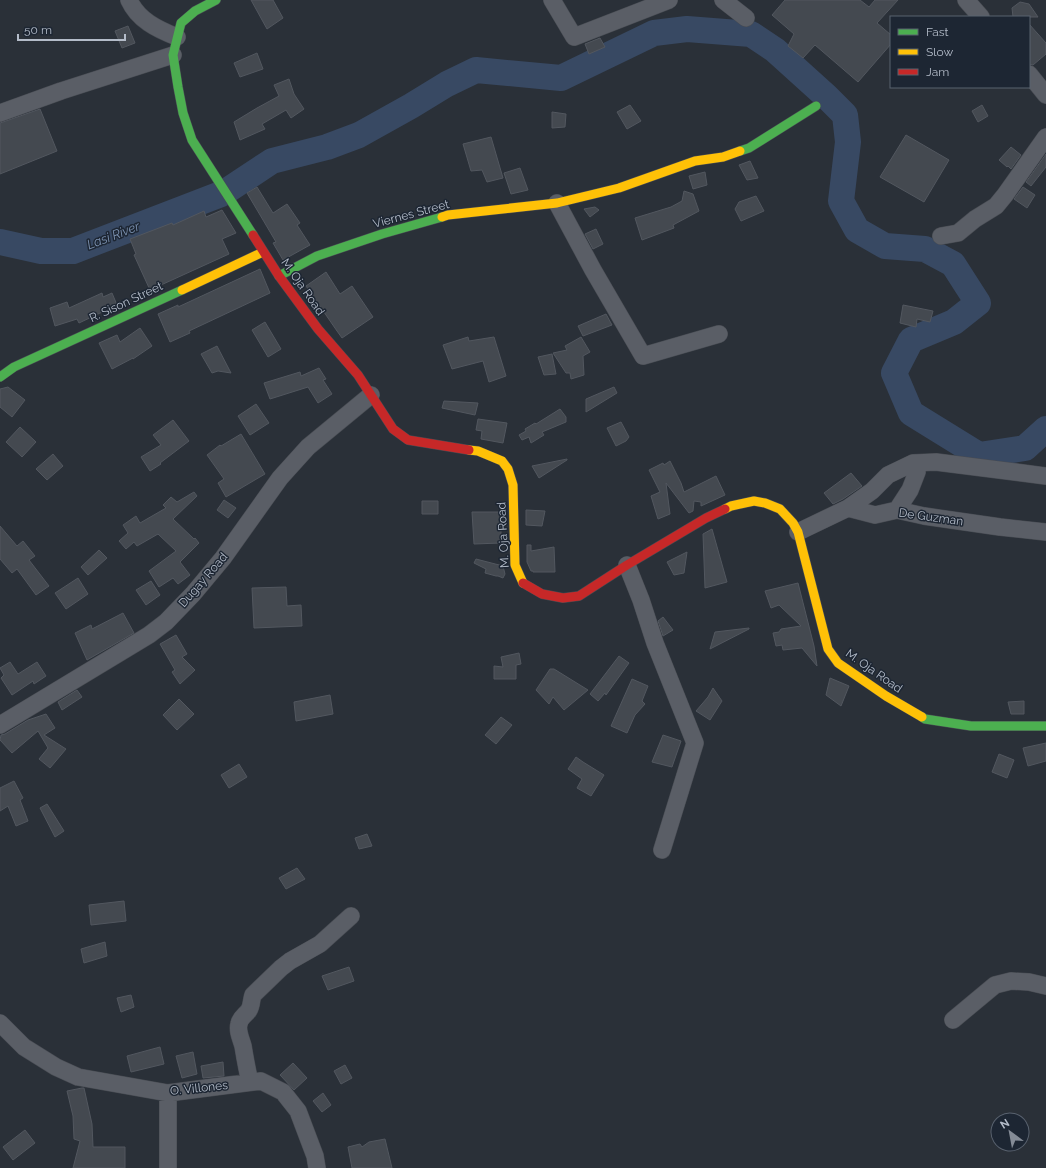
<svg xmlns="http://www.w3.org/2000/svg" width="1046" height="1168" font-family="Raleway,sans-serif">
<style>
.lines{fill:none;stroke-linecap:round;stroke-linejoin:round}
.river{stroke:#384963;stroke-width:26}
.building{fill:#444950;stroke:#52575f}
.street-casing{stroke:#484c53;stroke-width:18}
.fast-casing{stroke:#484c53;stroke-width:10}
.slow-casing{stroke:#484c53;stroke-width:10}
.jam-casing{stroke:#484c53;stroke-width:10}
.street{stroke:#5a5e66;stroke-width:17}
.fast{stroke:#4caf50;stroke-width:9}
.slow{stroke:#ffc107;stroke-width:9}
.jam{stroke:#c62828;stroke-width:9}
.labels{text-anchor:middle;stroke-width:3;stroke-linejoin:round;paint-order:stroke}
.street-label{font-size:12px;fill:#b4bcc9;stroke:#1d2633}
.water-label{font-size:13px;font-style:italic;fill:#7c92b1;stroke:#1d2633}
</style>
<rect width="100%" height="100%" fill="#2a3038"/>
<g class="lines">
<path class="river" d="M228 190 272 161 327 147 359 135 411 106 447 84 476 70 561 78 654 33 687 29 751 34 775 50 827 97 845 115 848 142 841 201 857 230 885 246 925 249 953 264 978 303 954 322 911 340 894 373 911 413 979 455 1025 448 1046 429
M0 242 41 251H73L221 194"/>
</g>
<path class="building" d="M251 0H273L283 18 267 29Z
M785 0H860L869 7 875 0H898L877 23 891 35V44L858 82 815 45 803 58 788 46 794 34 772 15Z
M1020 2 1029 4 1038 17H1013L1012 8Z
M1029 24 1046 43V54L1033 65 1029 64Z
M128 26 135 43 122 48 115 31Z
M600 38 605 47 589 54 585 44Z
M257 53 263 69 240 77 234 63Z
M289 79 294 94 304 109 291 118 286 110 262 124 265 129 240 140 234 122 257 108 279 96 274 85Z
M630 105 641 121 627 129 617 112Z
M982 105 988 116 978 122 972 111Z
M40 109 57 151 0 174V123Z
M552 112 566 114 565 127 552 128Z
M906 135 949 160 924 202 880 177Z
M491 137 503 178 487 182 482 170 471 171 463 144Z
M1011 147 1021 155 1011 169 1008 166 1007 167 999 160Z
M1046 154V167L1031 186 1026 182Z
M750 161 758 178 747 180 739 165Z
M520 168 528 190 511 194 504 173Z
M705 172 707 185 693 189 689 176Z
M257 187 273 213 287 204 300 223 297 225 310 245 283 260 273 243 276 242 247 193Z
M1023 187 1035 195 1027 208 1014 199Z
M684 191 693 194 699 211 673 225 674 228 642 240 635 218 671 207 682 201Z
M756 196 764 211 741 221 735 209 739 202Z
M595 207 599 210 590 217 584 209Z
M222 210 236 233 222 239 229 254 150 290 134 255 136 254 130 239 172 223 173 225 204 211 206 217Z
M596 229 603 244 593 249 585 234Z
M260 269 270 293 189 331 190 333 170 342 158 314 178 305V307Z
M326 272 340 294 352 286 373 317 342 338 337 331 306 286Z
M102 293 103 297 112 293 117 305 79 323 77 319 55 326 50 308 67 302 69 308Z
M903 305 933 311 930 322 917 319 916 327 900 323Z
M606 314 612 325 583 336 578 326Z
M265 322 281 349 268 357 252 330Z
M140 328 152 346 133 359V358L112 369 99 343 117 335 120 342Z
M468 337 469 341 494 337 506 376 489 382 483 361 452 369 443 345Z
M581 337 590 352 583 356 584 375 571 379 570 373H566L553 353 567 350 565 346Z
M217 346 231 373 218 371 212 373 201 354Z
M552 354 556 374 544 375 538 357Z
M319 368 326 379 323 380 332 394 318 403 308 387 270 399 264 383 300 372 301 376Z
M8 387 25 400 12 417 0 407V389Z
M614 387 617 393 586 412V399Z
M444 401 478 403 475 415 442 408Z
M256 404 269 423 250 435 238 416Z
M560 409 566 417V422L542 432 544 435 531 443 529 437 522 440 519 435 526 431 525 429 535 423 536 424Z
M478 419 507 423 503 443 481 439 482 431 476 430Z
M173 420 189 441 160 463 161 464 150 471 141 457 161 445 153 435Z
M621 422 629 437 626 441 616 446 607 428Z
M20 427 36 442 22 457 6 442Z
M241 434 265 474 226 497 218 483 224 479 207 455 220 445 221 446Z
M53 454 63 466 47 480 36 469Z
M567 459V460L539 478 532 466Z
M670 461 681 483 684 492 716 476 725 495 701 506V502L694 501 693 511 689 513 666 483 670 514 658 519 651 496 660 492 649 470 663 463 664 465Z
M851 473 862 486 843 499 833 504 824 493Z
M194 492 197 496 173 519 194 539 195 538 199 543 180 562 190 575 178 584 173 578 159 587 149 571 176 551 158 534 137 546 134 542 126 549 119 541 128 533 123 525 136 516 140 523 166 508 163 505 171 497 177 502Z
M224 500 236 508 228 518 217 510Z
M422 501H438V514H422Z
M526 510 545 511 542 526 526 525Z
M472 512H501V543L474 544Z
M0 526 17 546 23 541 35 556 29 560 49 586 36 595 17 569 12 573 0 559Z
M712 529 727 582 705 588 703 534Z
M527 545H531V551L554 547 555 572H533V571H531L527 562Z
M99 550 107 558 88 575 81 567Z
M687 552 684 573 674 575 667 562Z
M476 559 503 566 505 574 503 578 498 576H496L485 573 486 569 474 563Z
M78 578 88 594 66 609 55 593Z
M151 581 160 595 146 605 136 590Z
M798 583 814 646 817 666 802 648 783 650 782 645 776 646 773 633 779 632 781 629 801 626 779 605 771 608 765 591Z
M286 587 287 606 301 605 302 626 254 628 252 588Z
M123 613 134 633 87 660 75 633 91 625 92 629Z
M663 617 673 630 663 636 658 621Z
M749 628V629L710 649 715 632Z
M176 635 187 654 182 657 195 670 180 684 172 672 175 670 160 644Z
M519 653 521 664 516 665V679H494V666L503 667 501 657Z
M619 656 629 663 606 695 605 693 598 701 590 694Z
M10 662 18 674 37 662 46 676 34 684 33 681 12 695 1 678 4 675 0 668Z
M550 669H554L588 690 564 710 553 697 549 704 536 690Z
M830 678 849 686 841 706 826 695Z
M632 679 648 686 642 701 645 704 635 715 627 733 611 726Z
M713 688 722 701 710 720 696 711 708 697Z
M77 690 82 697 62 710 58 702Z
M330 695 333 714 296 721 294 702Z
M179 699 194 714 177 730 163 715Z
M1024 701V714H1011L1008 702Z
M46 714 55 728 44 735 66 749 50 768 39 759 48 748 38 731 12 753 0 740 1 735 5 734 28 720Z
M501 717 512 725 496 744 485 735Z
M663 735 681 741 672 767 652 762Z
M1046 743V761L1028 766 1023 748Z
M999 754 1014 760 1007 778 992 772Z
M576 757 583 762 604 775 591 796 577 788 582 779 568 769Z
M239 764 247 777 229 788 221 775Z
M14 781 23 798 20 800 28 821 16 826 8 806 0 811V788Z
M47 804 64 831 55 837 40 808Z
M367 834 372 846 359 849 355 838Z
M297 868 305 879 286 889 279 878Z
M124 901 126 921 91 925 89 905Z
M105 942 107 956 84 963 81 949Z
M349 967 354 981 328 990 322 976Z
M131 995 134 1007 121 1012 117 998Z
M160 1047 164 1064 131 1072 127 1056Z
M193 1052 197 1074 182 1078 176 1056Z
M223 1062 224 1076 203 1078 201 1066Z
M293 1063 307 1078 294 1090 280 1075Z
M345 1065 352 1078 341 1084 334 1071Z
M82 1088H84L92 1124 93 1147H125V1168H73L80 1141 74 1139 73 1116 67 1091Z
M323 1093 331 1105 322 1112 313 1101Z
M25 1130 35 1143 13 1160 3 1147Z
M385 1139 392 1168H352L348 1147 360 1144 362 1147 369 1142Z"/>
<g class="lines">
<g class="street-casing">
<path id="street" d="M129 0C138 20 157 29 177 37
M552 0 574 37 669 0
M723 0 746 18
M966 0 981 17
M1029 74 1046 95
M0 113 61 91 173 55
M557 203 593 270 643 356 719 334
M941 236 958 233 975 219 996 206 1005 195 1046 137
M848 508 872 491 888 475 913 463 936 462 1046 476
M897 510 910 490 917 472 913 463
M798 532 848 508 875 515 897 510 924 516 1000 527 1046 532
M627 565 641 600 655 643 695 743 662 850
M0 725 149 635 166 622 193 594 223 558 280 478 308 447 371 395
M953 1020 995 985 1011 981 1029 982 1046 986
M0 1023 24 1047 56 1067 78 1077 168 1093 261 1081 283 1092 298 1111 315 1156 317 1168
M250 1082C247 1070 245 1058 243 1046 241 1039 237 1031 239 1024 240 1017 246 1015 249 1010 252 1005 251 1000 253 995L281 968 290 961 320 944 351 916
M168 1093V1168"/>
</g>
<g class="fast-casing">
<path id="fast" d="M216 0 195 11 181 23 173 55 178 87 183 113 192 140 253 235
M740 151 749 148 816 106
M279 276 317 256 382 234 442 217
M0 377 14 367 182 290
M922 717 925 719 971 726H1046"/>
</g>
<g class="slow-casing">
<path id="slow" d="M442 217 448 215 557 203 619 188 695 161 723 157 740 151
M182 290 263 252
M469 450 478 451 502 461 508 469 513 485 515 565 523 583
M725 509 731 506 754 501 765 503 780 509 793 523 798 532 828 649 838 663 886 696 922 717"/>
</g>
<g class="jam-casing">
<path id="jam" d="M253 235 279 276 318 329 358 375 393 429 408 440 469 450
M523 583 542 594 563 598 579 596 627 565 706 518 725 509"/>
</g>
<use href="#street" class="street"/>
<use href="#fast" class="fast"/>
<use href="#slow" class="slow"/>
<use href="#jam" class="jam"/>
</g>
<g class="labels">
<g class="street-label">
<text transform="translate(411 214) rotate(-15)" y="4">Viernes Street</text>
<text transform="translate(303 287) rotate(55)" y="4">M. Oja Road</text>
<text transform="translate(126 302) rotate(-25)" y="4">R. Sison Street</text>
<text transform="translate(931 517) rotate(8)" y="4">De Guzman</text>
<text transform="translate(503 535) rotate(-93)" y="4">M. Oja Road</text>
<text transform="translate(203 580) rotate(-49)" y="4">Dugay Road</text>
<text transform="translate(874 671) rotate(35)" y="4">M. Oja Road</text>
<text transform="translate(199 1088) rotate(-6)" y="4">O. Villones</text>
</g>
<g class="water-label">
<text transform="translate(113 235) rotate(-21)" y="5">Lasi River</text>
</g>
</g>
<rect x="890" y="16" width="140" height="72" fill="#1d2633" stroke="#59626f"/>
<rect x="898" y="29" width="20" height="6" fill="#4caf50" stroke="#59626f"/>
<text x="926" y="36" font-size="12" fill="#b4bcc9">Fast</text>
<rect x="898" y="49" width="20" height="6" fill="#ffc107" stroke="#59626f"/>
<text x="926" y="56" font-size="12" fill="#b4bcc9">Slow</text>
<rect x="898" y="69" width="20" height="6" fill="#c62828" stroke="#59626f"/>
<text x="926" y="76" font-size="12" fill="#b4bcc9">Jam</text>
<g transform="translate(1010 1132) rotate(328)"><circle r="19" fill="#1d2633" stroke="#59626f"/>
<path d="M0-3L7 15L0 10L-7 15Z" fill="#848b96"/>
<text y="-6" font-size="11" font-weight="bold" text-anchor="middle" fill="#b4bcc9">N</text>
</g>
<path d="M18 34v6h107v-6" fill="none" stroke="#b4bcc9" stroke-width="2"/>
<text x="24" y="34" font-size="12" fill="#b4bcc9" stroke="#1d2633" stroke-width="3" paint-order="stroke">50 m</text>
</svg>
